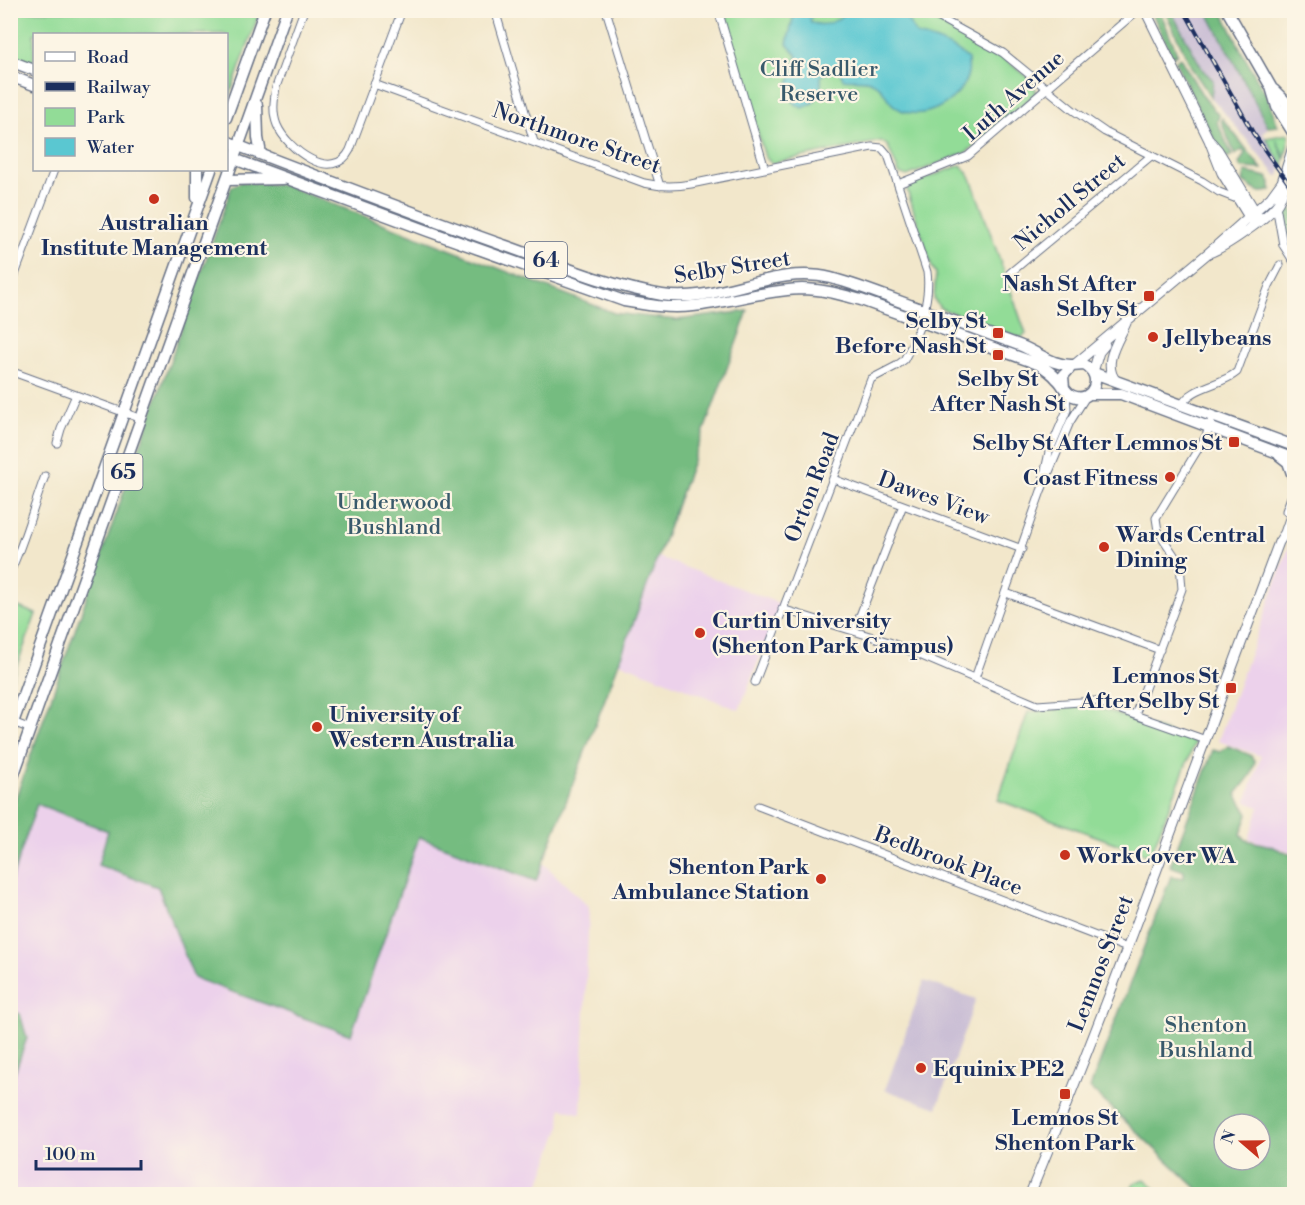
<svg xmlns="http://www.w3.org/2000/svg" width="1305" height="1205" font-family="'Libre Bodoni',serif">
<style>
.built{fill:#ecd1eb}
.industrial{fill:#cbbfd5}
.green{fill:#92dc97;stroke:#56867a;stroke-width:1.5}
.forest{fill:#75bc80;stroke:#48766f;stroke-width:1.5;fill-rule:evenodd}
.water{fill:#5ac7d1;stroke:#3a7b98;stroke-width:1.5}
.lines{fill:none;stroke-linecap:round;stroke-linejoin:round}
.stream{stroke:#5ac7d1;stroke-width:2}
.street-casing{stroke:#666f84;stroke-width:9}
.secondary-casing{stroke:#666f84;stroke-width:11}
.primary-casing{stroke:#666f84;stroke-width:13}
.street{stroke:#fff;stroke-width:7}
.secondary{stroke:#fff;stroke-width:9}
.primary{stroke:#fff;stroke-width:10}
.rail-casing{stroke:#1b2f5e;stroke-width:4.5}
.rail{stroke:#fcf5e5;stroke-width:2;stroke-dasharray:7;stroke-linecap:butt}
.poi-dot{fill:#c8321e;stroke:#fcf5e5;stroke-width:2}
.labels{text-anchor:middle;stroke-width:4.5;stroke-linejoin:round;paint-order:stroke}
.shield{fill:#fcf5e5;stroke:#5e6a86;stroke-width:1.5}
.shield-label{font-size:21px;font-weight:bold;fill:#1b2f5e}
.park-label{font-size:22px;fill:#395a6c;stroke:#fcf5e5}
.street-label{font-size:22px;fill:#1b2f5e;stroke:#fcf5e5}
.poi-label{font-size:22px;font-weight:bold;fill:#1b2f5e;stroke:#fcf5e5;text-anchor:end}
</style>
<rect width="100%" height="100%" fill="#fcf5e5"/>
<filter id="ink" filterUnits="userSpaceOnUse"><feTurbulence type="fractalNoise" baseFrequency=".0167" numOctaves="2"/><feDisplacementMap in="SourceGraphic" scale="12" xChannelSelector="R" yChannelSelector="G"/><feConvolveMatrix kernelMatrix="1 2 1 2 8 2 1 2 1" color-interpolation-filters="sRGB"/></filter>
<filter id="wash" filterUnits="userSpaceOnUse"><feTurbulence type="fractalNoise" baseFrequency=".008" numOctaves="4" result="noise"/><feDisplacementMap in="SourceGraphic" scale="24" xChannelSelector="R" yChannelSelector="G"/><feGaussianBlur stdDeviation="1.35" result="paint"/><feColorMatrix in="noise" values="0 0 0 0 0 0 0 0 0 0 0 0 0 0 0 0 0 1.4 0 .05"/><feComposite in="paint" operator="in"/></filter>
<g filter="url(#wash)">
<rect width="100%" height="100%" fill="#f2e7cb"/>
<path class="built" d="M284 185 614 313 677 320 748 311 658 557 781 604 739 710 619 662 543 863 589 907 581 1114 561 1108 560 1128 536 1194H11V811L232 186Z
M1294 533V853L1249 839 1259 807 1246 802 1261 756 1218 741Z"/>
<path class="industrial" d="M1171 11H1207L1268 127 1263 134 1266 138 1276 137V143L1284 159 1279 176H1277L1211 97 1213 80 1203 70Z
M924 981 976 999 937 1108 885 1090Z"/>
<path class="green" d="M10 11H260L227 103 226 34H34V65L11 57Z
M725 11H918L1000 56 1032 80 1036 91 1033 96 967 152 907 176 899 173 888 146 881 141 772 163 765 157 726 26 728 21Z
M1288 134 1289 139 1285 158 1276 139 1284 159 1283 167 1266 138Z
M961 165 971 178 1026 334 1021 338 940 308 934 299 936 273 932 267 907 190 914 183Z
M11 604 36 614 11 682Z
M1092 705 1195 742 1150 856 998 800 1028 712Z
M1145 1179 1161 1194H1128L1134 1183Z"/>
<path class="forest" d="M1151 11H1160L1177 53 1174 56 1171 54Z
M1165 11H1171L1203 70 1213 80 1211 97 1192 69Z
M1207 11H1222L1244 56 1268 98 1278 126 1268 127Z
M1180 58 1203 96 1219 116 1217 122 1232 155 1227 158 1211 134 1175 61Z
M1222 118 1262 169 1242 168 1239 164 1245 153 1242 150 1235 155 1221 121Z
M1245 172 1267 177 1271 183V190C1258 196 1254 188 1243 182Z
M241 182 284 185 614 313 677 320 748 311 619 662 536 881 419 837 351 1035 194 978 158 887 98 865 108 831 37 804 11 881V811L232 186Z
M1283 200 1294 212V233L1291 240 1285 231Z
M1228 746 1250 755 1255 761 1251 775 1236 794 1248 814 1241 834 1246 840 1271 846 1294 856V1194H1203L1090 1088 1171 876 1184 878V871L1170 866 1213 750 1220 752ZM1224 1124H1260V1160H1224Z
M11 1011 20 1014 27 1038 11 1083Z"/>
<path class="water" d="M808 11H818L810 18 811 22C823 28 839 22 845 11H875L904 15 917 35C936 40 952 45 968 59 968 64 969 69 968 73 963 98 928 121 903 111 885 104 887 90 874 83 865 77 854 81 843 79L840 72 833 68 821 76C822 91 818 104 802 108 779 97 792 76 797 56L787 44 794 14H801Z"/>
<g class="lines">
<path class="stream" d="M791 10 794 14"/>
</g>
</g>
<g filter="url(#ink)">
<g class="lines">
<g class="street-casing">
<path id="street" d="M304 10 276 87C274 100 272 113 277 125 287 149 333 184 350 150L402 10
M495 10 534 142
M606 10 660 186
M718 10 765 169
M925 10 1003 53 1073 110 1105 132 1202 181 1219 192 1237 199
M374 84 644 183C661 187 674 187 691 184L872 147 882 148 888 155 927 272C931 301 918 335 904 360L896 366 871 379 755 682
M898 184 968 156 1138 10
M1276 205 1283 245 1294 262
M1010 273 1151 156
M10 288 54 170
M10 371 142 419
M1182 405C1190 387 1222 385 1237 372L1269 286 1280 265
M57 443 61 429 76 395
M833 479 1022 549
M1043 480 1049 452 1067 410 1066 391
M10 572C25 541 33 507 45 476
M1006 593 1160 650
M782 609 889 642 1037 705 1095 701 1206 740
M854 631 903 505
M975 678 1041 491 1070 422 1087 395
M1135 715 1182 589 1180 564 1158 531 1156 518 1206 436 1213 416
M10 721 31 729
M758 806 1127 948"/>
</g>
<g class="secondary-casing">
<path id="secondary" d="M1145 10 1209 140 1222 173 1249 217 1256 223
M1211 142 1218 150 1258 216
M1209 253C1226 247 1265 219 1276 206 1281 200 1283 192 1285 184
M1074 365 1207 254 1271 197 1282 182 1294 144
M1093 372 1099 352 1105 345
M1116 381C1101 363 1119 340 1126 323
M1287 511 1294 492
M1030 1194C1119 979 1197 760 1279 542L1285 533 1294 507"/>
</g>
<g class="primary-casing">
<path id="primary" d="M1227 10 1271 87 1277 107 1294 134
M10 61 34 70
M10 76 34 85
M1274 90 1286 102 1294 119
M257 105 258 138 261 154
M226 118 265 10
M226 141C319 177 412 213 506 246 557 264 608 286 662 295 720 304 773 264 831 278 854 284 875 292 896 300 937 315 978 330 1019 345 1038 352 1052 366 1073 365
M226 156 428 231 624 301C647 305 670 309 693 306 730 302 765 290 802 289 822 289 842 295 861 300L1038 364C1045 368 1052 373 1057 379 1063 384 1065 393 1073 396 1093 404 1105 375 1084 365L1072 366 1063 376 1064 388
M1293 166 1294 165
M227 180 283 179
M197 198V170
M1094 373 1294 446
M1089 394H1121L1294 459
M1279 455 1288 462 1294 479
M10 731 211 170
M10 785 287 10"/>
</g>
<use href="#street" class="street"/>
<use href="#secondary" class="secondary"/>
<use href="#primary" class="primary"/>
<g class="rail-casing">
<path id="rail" d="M1184 10 1253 133 1294 191"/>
</g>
<use href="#rail" class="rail"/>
</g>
</g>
<g class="poi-dot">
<circle cx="154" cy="199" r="6"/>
<rect x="1143" y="290" width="12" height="12" rx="3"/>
<rect x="992" y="327" width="12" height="12" rx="3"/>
<circle cx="1153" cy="337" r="6"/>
<rect x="992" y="349" width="12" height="12" rx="3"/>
<rect x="1228" y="436" width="12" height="12" rx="3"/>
<circle cx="1170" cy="477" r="6"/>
<circle cx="1104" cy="547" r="6"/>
<circle cx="700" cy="633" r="6"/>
<rect x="1225" y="682" width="12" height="12" rx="3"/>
<circle cx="317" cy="727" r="6"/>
<circle cx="1065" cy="855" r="6"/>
<circle cx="821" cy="879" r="6"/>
<circle cx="921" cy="1068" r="6"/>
<rect x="1059" y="1088" width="12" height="12" rx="3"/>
</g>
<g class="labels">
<g class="shield">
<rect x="525" y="242" width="42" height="36" rx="4.5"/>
<rect x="103.5" y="454" width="39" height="36" rx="4.5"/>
</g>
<g class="shield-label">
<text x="546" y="267">64</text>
<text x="123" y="479">65</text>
</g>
<g class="park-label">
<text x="819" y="76">Cliff Sadlier<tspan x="819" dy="25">Reserve</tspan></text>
<text x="394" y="509">Underwood<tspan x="394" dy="25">Bushland</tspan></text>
<text x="1206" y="1032">Shenton<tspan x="1206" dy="25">Bushland</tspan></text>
</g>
<g class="street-label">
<text transform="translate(1013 95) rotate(-41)" y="8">Luth Avenue</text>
<text transform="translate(577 137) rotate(19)" y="8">Northmore Street</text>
<text transform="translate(1069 201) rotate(-40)" y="8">Nicholl Street</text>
<text transform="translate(732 266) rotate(-9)" y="8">Selby Street</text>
<text transform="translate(811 487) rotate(-69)" y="8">Orton Road</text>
<text transform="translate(934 497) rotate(20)" y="8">Dawes View</text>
<text transform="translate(949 860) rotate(21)" y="8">Bedbrook Place</text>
<text transform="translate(1100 963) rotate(-69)" y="8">Lemnos Street</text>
</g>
<g class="poi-label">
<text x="154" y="230" text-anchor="middle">Australian<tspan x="154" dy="25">Institute Management</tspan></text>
<text x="1137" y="291">Nash St After<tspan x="1137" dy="25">Selby St</tspan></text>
<text x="986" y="328">Selby St<tspan x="986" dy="25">Before Nash St</tspan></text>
<text x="1165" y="345" text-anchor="start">Jellybeans</text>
<text x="998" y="386" text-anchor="middle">Selby St<tspan x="998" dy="25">After Nash St</tspan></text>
<text x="1222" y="450">Selby St After Lemnos St</text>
<text x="1158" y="485">Coast Fitness</text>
<text x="1116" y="542" text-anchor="start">Wards Central<tspan x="1116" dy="25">Dining</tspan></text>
<text x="712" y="628" text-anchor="start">Curtin University<tspan x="712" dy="25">(Shenton Park Campus)</tspan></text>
<text x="1219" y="683">Lemnos St<tspan x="1219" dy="25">After Selby St</tspan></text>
<text x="329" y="722" text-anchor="start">University of<tspan x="329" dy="25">Western Australia</tspan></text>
<text x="1077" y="863" text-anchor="start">WorkCover WA</text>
<text x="809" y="874">Shenton Park<tspan x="809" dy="25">Ambulance Station</tspan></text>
<text x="933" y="1076" text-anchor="start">Equinix PE2</text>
<text x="1065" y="1125" text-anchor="middle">Lemnos St<tspan x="1065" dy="25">Shenton Park</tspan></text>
</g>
</g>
<rect width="1305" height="1205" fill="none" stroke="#fcf5e5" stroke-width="36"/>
<rect x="33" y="33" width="195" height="138" fill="#fcf5e5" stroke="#a2a6af" stroke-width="1.5"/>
<rect x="45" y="52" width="30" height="9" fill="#ffffff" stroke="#a2a6af" stroke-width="1.5"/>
<text x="87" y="63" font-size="18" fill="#1b2f5e">Road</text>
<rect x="45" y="82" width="30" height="9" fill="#1b2f5e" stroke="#a2a6af" stroke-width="1.5"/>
<text x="87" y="93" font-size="18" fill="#1b2f5e">Railway</text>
<rect x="45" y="108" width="30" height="18" fill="#92dc97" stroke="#a2a6af" stroke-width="1.5"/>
<text x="87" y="123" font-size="18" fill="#1b2f5e">Park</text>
<rect x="45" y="138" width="30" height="18" fill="#5ac7d1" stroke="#a2a6af" stroke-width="1.5"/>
<text x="87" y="153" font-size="18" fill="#1b2f5e">Water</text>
<g transform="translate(1242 1142) rotate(290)"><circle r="28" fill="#fcf5e5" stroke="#a2a6af" stroke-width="1.5"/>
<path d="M0-4.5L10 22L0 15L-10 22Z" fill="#c8321e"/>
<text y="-9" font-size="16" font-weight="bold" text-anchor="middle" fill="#1b2f5e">N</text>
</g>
<path d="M36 1160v9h105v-9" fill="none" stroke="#1b2f5e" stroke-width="3"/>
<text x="45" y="1160" font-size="18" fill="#1b2f5e" stroke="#fcf5e5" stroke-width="4.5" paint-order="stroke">100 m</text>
</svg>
